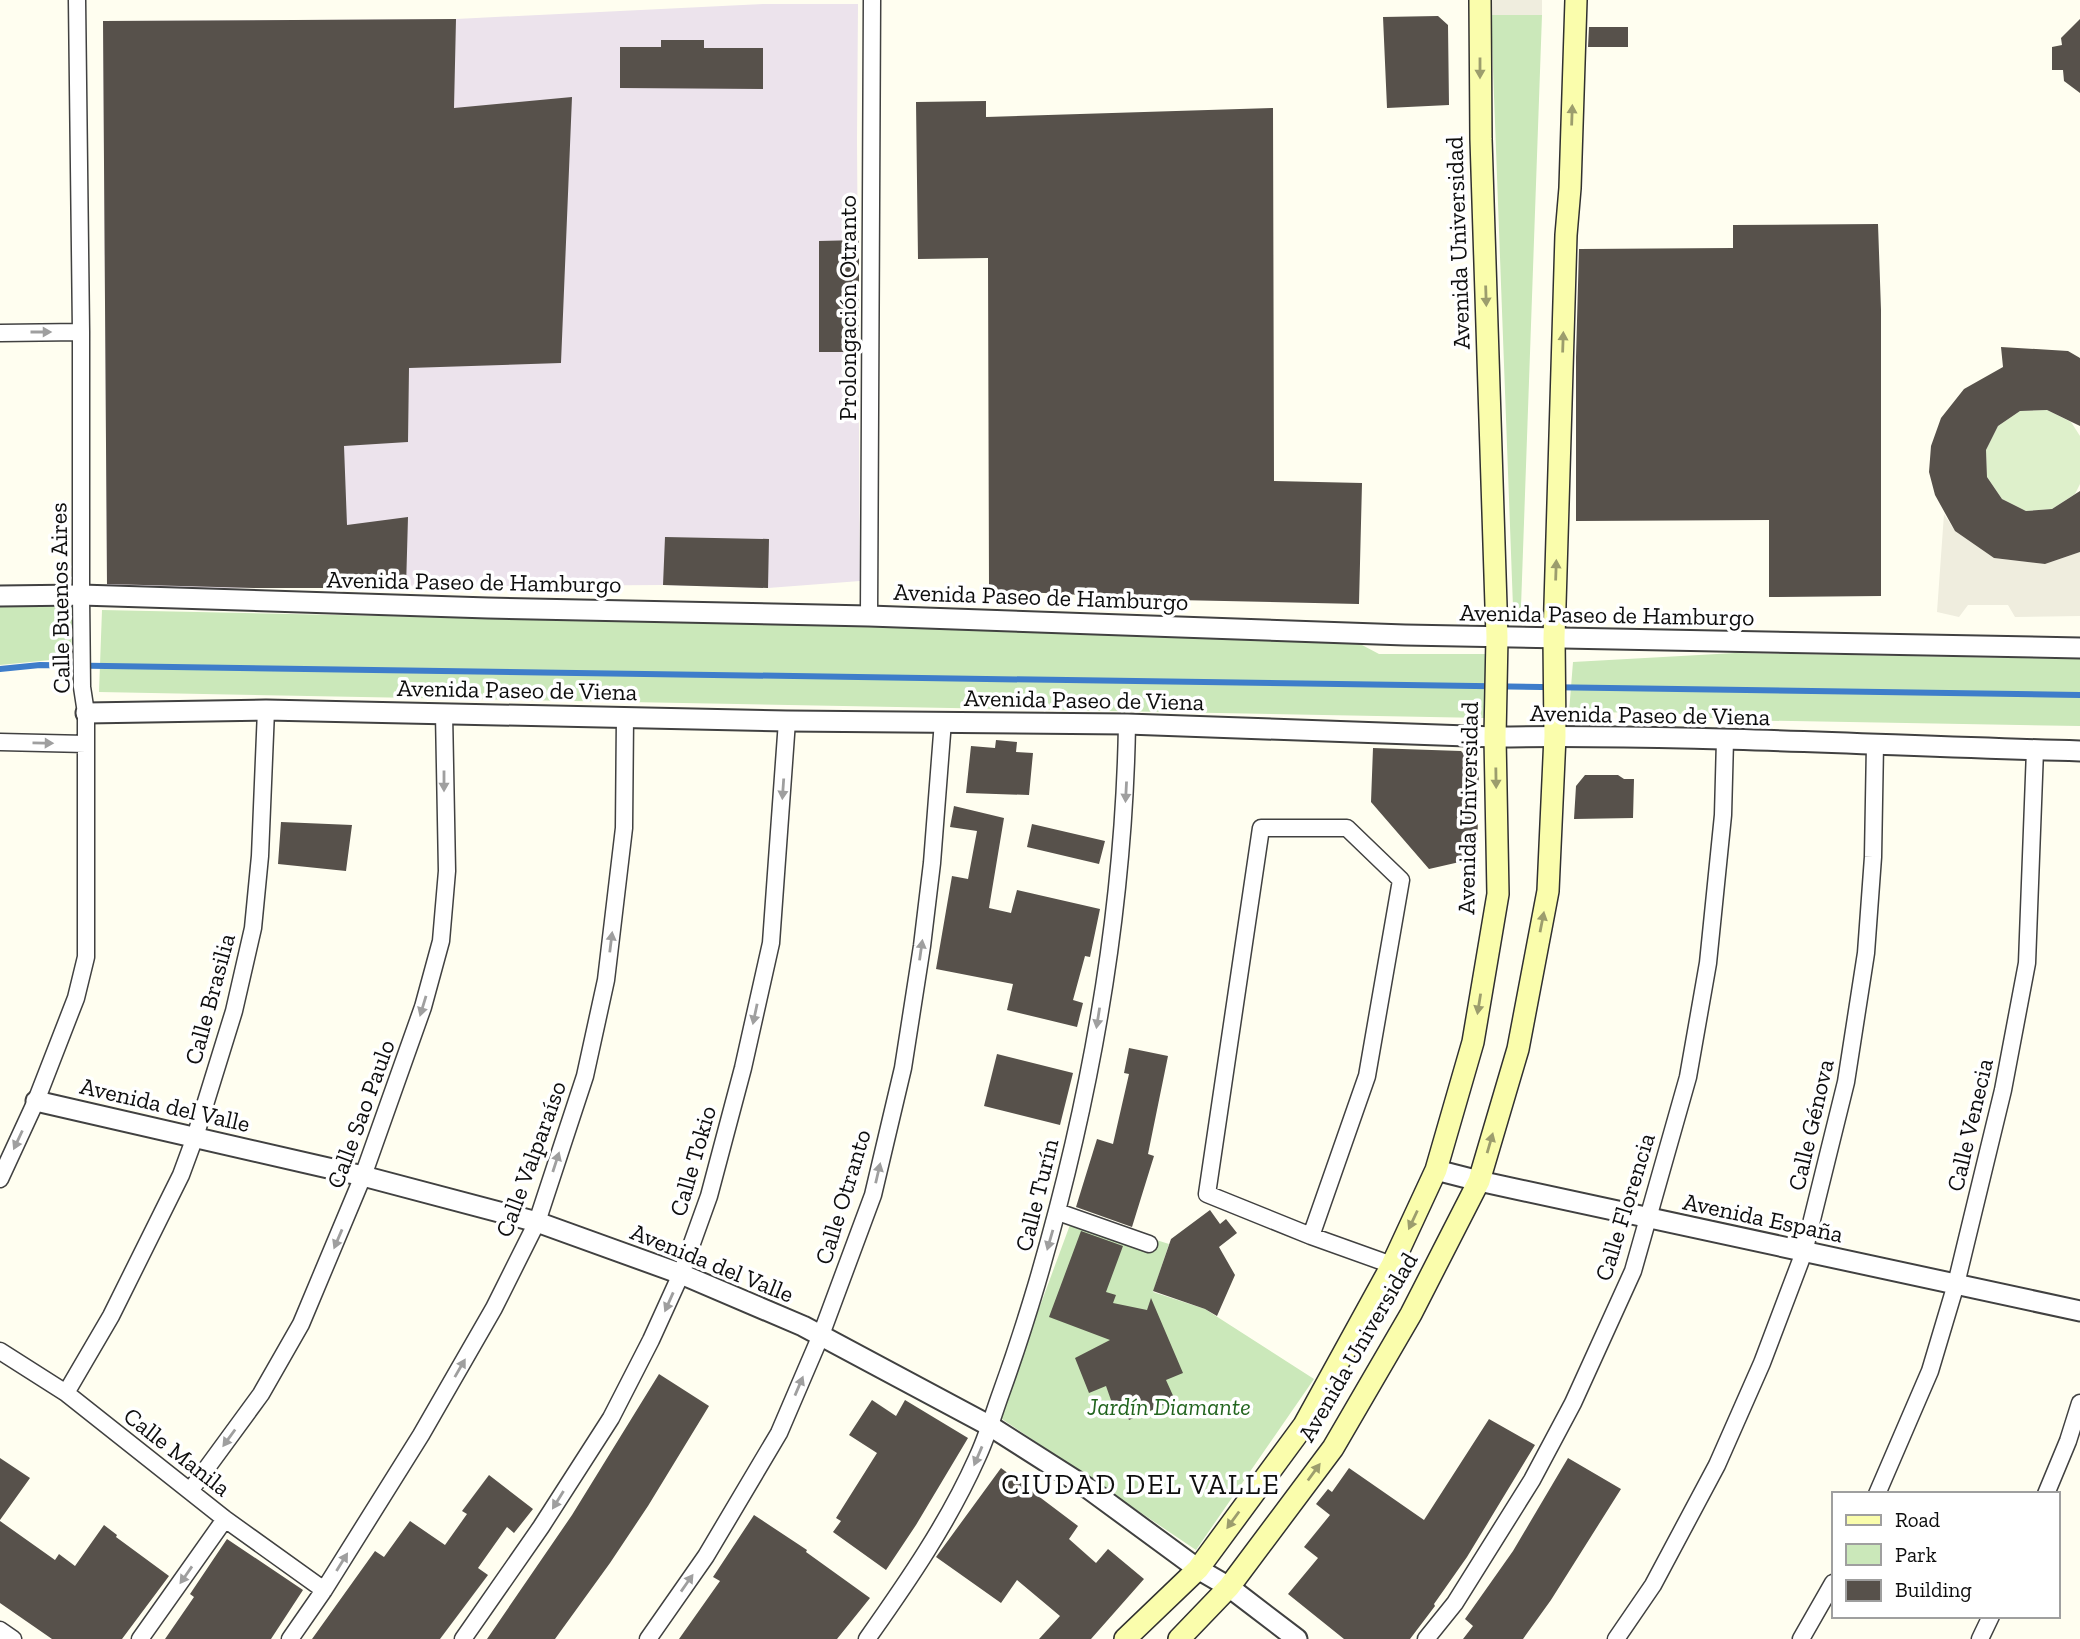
<svg xmlns="http://www.w3.org/2000/svg" width="2080" height="1639" font-family="'Zilla Slab',serif">
<style>
.industrial{fill:#ece3ec}
.green{fill:#cbe8ba}
.pitch{fill:#def0cb}
.plaza{fill:#efedde}
.lines{fill:none;stroke-linecap:round;stroke-linejoin:round}
.stream{stroke:#3e7dca;stroke-width:6}
.building{fill:#57514b}
.minor-casing{stroke:#414141;stroke-width:19}
.tertiary-casing{stroke:#414141;stroke-width:23}
.secondary-casing{stroke:#303030;stroke-width:24}
.minor{stroke:#fff;stroke-width:16}
.tertiary{stroke:#fff;stroke-width:19}
.secondary{stroke:#fafdac;stroke-width:21}
.oneway{fill:#9c9d6d}
.oneway2{fill:#9f9f9f}
.labels{text-anchor:middle;stroke-width:7;stroke-linejoin:round;paint-order:stroke}
.street-label{font-size:24px;fill:#0e0e0e;stroke:#fff}
.park-label{font-size:24px;font-style:italic;fill:#23651f;stroke:#fff}
.quarter-label{font-size:28px;letter-spacing:2px;fill:#0e0e0e;stroke:#fff}
</style>
<rect width="100%" height="100%" fill="#fffef0"/>
<path class="industrial" d="M763 4H858L857 140 860 581 768 588 663 585 107 589 103 21 456 19Z"/>
<path class="green" d="M1491 15H1542L1521 607 1517 610 1513 607Z
M73 602 71 658 0 665V603Z
M102 610 1347 637 1379 654H1486L1484 718 99 692Z
M1735 653 2080 659V726L1727 720 1671 713 1569 712 1573 662Z
M1074 1214 1169 1244 1153 1292 1205 1309 1314 1379 1196 1550 999 1417Z"/>
<path class="pitch" d="M2047 410 2071 422 2080 436V484L2075 494 2052 509 2026 511 2002 499 1987 477 1986 450 1998 426 2020 411Z"/>
<path class="plaza" d="M1491 0H1542V15H1491Z
M1944 514 1955 531 1994 558 2045 564 2080 552V616L2015 617 2008 605H1968L1959 617 1937 612Z"/>
<g class="lines">
<path class="stream" d="M0 669 40 665 2080 695"/>
</g>
<path class="building" d="M1438 16 1448 25 1449 105 1387 108 1383 17Z
M456 19 454 108 572 97 561 363 409 368 408 442 344 446 347 525 408 517 406 588H254L107 584 103 21Z
M2080 19V93L2064 81 2063 70H2052V47L2062 45 2061 38Z
M1589 27H1628V47H1588Z
M661 40H704V48H763V89L620 88V47H661Z
M986 101V117L1273 108 1274 481 1362 483 1359 604 1177 600 989 590 988 258 918 259 916 102Z
M1878 224 1881 310V596L1769 597V520L1576 521V357L1579 249 1733 248V225Z
M859 240V352H819V241Z
M2001 347 2068 351 2080 358V426L2047 410 2020 411 1998 426 1986 450 1987 477 2002 499 2026 511 2052 509 2080 491V552L2045 564 1994 558 1955 531 1935 495 1929 472 1931 446 1941 418 1964 389 2003 367Z
M665 537 769 539 768 588 663 585Z
M996 740 1017 742 1016 752 1033 753 1029 795 966 793 971 746 995 748Z
M1373 748 1461 751 1479 769 1477 858 1429 869 1371 802Z
M1585 775H1618L1624 779H1634L1633 818 1574 819 1576 786Z
M954 806 1004 818 989 908 1011 913 1017 890 1100 909 1090 957 1085 956 1073 1000 1083 1003 1077 1027 1007 1010 1013 984 936 969 952 876 968 879 977 831 950 827Z
M281 822 352 825 346 871 278 864Z
M1032 824 1105 841 1099 864 1027 847Z
M1129 1048 1168 1056 1148 1154 1154 1156 1132 1227 1076 1207 1097 1139 1113 1144 1129 1074 1124 1073Z
M997 1054 1073 1073 1060 1125 984 1106Z
M1210 1210 1220 1224 1226 1219 1237 1233 1219 1247 1235 1275 1217 1316 1205 1309 1153 1291 1171 1239Z
M1081 1231 1123 1246 1106 1292 1116 1295 1113 1303 1147 1310 1151 1298 1183 1373 1166 1380 1175 1400 1129 1420 1121 1401 1112 1403 1106 1386 1089 1393 1075 1358 1110 1340 1049 1317Z
M659 1374 709 1406 648 1506 610 1563 555 1639H487L572 1515Z
M872 1400 896 1416 905 1400 968 1438 916 1525 886 1570 833 1532 841 1521 836 1518 877 1453 849 1435Z
M1489 1419 1535 1445 1467 1557 1434 1604 1435 1606 1410 1639H1344L1288 1594 1318 1558 1304 1547 1330 1515 1316 1504 1328 1489 1332 1492 1349 1468 1424 1520Z
M0 1458 30 1478 0 1520Z
M1568 1458 1621 1489 1551 1600 1523 1639H1463L1473 1626 1465 1619 1513 1551Z
M1001 1468 1078 1526 1069 1539 1096 1563 1108 1549 1144 1579 1091 1639H1039L1060 1616 1017 1580 1001 1603 936 1557Z
M489 1475 533 1509 514 1533 507 1527 478 1568 488 1575 440 1639H312L375 1551 384 1557 410 1521 445 1545 467 1514 462 1511Z
M754 1515 807 1550 806 1552 870 1598 837 1639H679L720 1581 713 1577Z
M0 1521 55 1560 59 1554 75 1566 104 1525 117 1535 116 1537 169 1576 122 1639H52L0 1603Z
M227 1539 303 1590 271 1639H165L194 1597 190 1594Z"/>
<g class="lines">
<g class="minor-casing">
<path id="minor" d="M0 333 81 332
M869 616 872 0
M0 742 86 744
M0 1179 36 1101 76 998 86 957V713L82 687 81 595V332L77 0
M1058 1212 1149 1244
M1311 1236 1367 1076 1401 880 1347 828H1261L1207 1194 1311 1236 1392 1265
M0 1351 66 1393 225 1519 324 1590
M66 1393 111 1316 181 1175 195 1137 234 1011 253 928 260 856 266 710
M190 1491 261 1394 301 1324 363 1176 423 1007 441 941 447 871 444 713
M1877 1494 1930 1371 1956 1284 2003 1090 2027 963 2035 750
M2046 1494 2068 1441 2080 1403
M0 1630 13 1639
M140 1639 225 1519
M290 1639 324 1590 421 1435 494 1308 537 1222 585 1076 606 980 624 828 625 717
M463 1639 541 1527 611 1418 651 1340 681 1274 709 1196 743 1068 771 943 787 721
M648 1639 706 1556 779 1433 821 1335 873 1195 903 1068 922 946 932 863 943 721
M867 1639C908 1581 948 1523 977 1458 987 1437 993 1415 1001 1393 1014 1357 1026 1320 1037 1283 1090 1102 1124 913 1127 724
M1426 1639 1455 1603 1532 1480 1573 1403 1633 1271 1688 1077 1708 963 1723 815 1725 740
M1616 1639 1653 1585 1717 1465 1762 1363 1804 1252 1846 1082 1866 953 1873 857 1875 744
M1801 1639 1833 1583
M1980 1639 1991 1616"/>
</g>
<g class="tertiary-casing">
<path id="tertiary" d="M0 596 81 595 488 608 869 616 1405 635 2080 648
M86 713 266 710 787 721 1127 724 1495 737C1690 734 1885 746 2080 751
M36 1101 363 1176 537 1222 681 1274 803 1326 990 1426 1089 1489 1198 1569 1229 1587 1297 1639
M1436 1170 1479 1181 2080 1311"/>
</g>
<g class="secondary-casing">
<path id="secondary" d="M1125 1639 1198 1569 1304 1425 1392 1265 1436 1170 1473 1042 1498 894 1495 737 1497 637 1481 139 1480 0
M1179 1639 1229 1587 1333 1448 1411 1314 1479 1181 1518 1049 1548 891 1555 736 1554 638 1566 235 1570 188 1576 0"/>
</g>
<use href="#minor" class="minor"/>
<use href="#tertiary" class="tertiary"/>
<use href="#secondary" class="secondary"/>
</g>
<defs><path id="oneway-solid" d="M-6-.8H1V-3.2L6.5 0L1 3.2V.8H-6Z" transform="scale(1.75)"/></defs>
<g class="oneway">
<use href="#oneway-solid" transform="translate(1480 68) rotate(90)"/>
<use href="#oneway-solid" transform="translate(1572 115) rotate(-88)"/>
<use href="#oneway-solid" transform="translate(1486 296) rotate(88)"/>
<use href="#oneway-solid" transform="translate(1563 342) rotate(-88)"/>
<use href="#oneway-solid" transform="translate(1556 570) rotate(-88)"/>
<use href="#oneway-solid" transform="translate(1496 778) rotate(89)"/>
<use href="#oneway-solid" transform="translate(1542 922) rotate(-79)"/>
<use href="#oneway-solid" transform="translate(1479 1004) rotate(99)"/>
<use href="#oneway-solid" transform="translate(1490 1143) rotate(-74)"/>
<use href="#oneway-solid" transform="translate(1413 1220) rotate(115)"/>
<use href="#oneway-solid" transform="translate(1314 1472) rotate(-54)"/>
<use href="#oneway-solid" transform="translate(1233 1520) rotate(126)"/>
</g>
<g class="oneway2">
<use href="#oneway-solid" transform="translate(41 332)"/>
<use href="#oneway-solid" transform="translate(43 743) rotate(1)"/>
<use href="#oneway-solid" transform="translate(444 781) rotate(90)"/>
<use href="#oneway-solid" transform="translate(783 789) rotate(94)"/>
<use href="#oneway-solid" transform="translate(1126 792) rotate(93)"/>
<use href="#oneway-solid" transform="translate(611 942) rotate(-83)"/>
<use href="#oneway-solid" transform="translate(921 950) rotate(-82)"/>
<use href="#oneway-solid" transform="translate(423 1006) rotate(107)"/>
<use href="#oneway-solid" transform="translate(755 1014) rotate(102)"/>
<use href="#oneway-solid" transform="translate(1098 1018) rotate(99)"/>
<use href="#oneway-solid" transform="translate(18 1140) rotate(115)"/>
<use href="#oneway-solid" transform="translate(556 1162) rotate(-72)"/>
<use href="#oneway-solid" transform="translate(878 1173) rotate(-77)"/>
<use href="#oneway-solid" transform="translate(338 1239) rotate(113)"/>
<use href="#oneway-solid" transform="translate(1050 1240) rotate(106)"/>
<use href="#oneway-solid" transform="translate(669 1302) rotate(114)"/>
<use href="#oneway-solid" transform="translate(460 1368) rotate(-60)"/>
<use href="#oneway-solid" transform="translate(799 1386) rotate(-67)"/>
<use href="#oneway-solid" transform="translate(229 1438) rotate(126)"/>
<use href="#oneway-solid" transform="translate(978 1456) rotate(113)"/>
<use href="#oneway-solid" transform="translate(558 1500) rotate(122)"/>
<use href="#oneway-solid" transform="translate(342 1562) rotate(-58)"/>
<use href="#oneway-solid" transform="translate(186 1575) rotate(125)"/>
<use href="#oneway-solid" transform="translate(687 1583) rotate(-55)"/>
</g>
<g class="labels">
<g class="street-label">
<text transform="translate(1458 243) rotate(-92)" y="8">Avenida Universidad</text>
<text transform="translate(848 308) rotate(-90)" y="8">Prolongación Otranto</text>
<text transform="translate(474 582) rotate(1)" y="8">Avenida Paseo de Hamburgo</text>
<text transform="translate(1041 597) rotate(2)" y="8">Avenida Paseo de Hamburgo</text>
<text transform="translate(60 598) rotate(-91)" y="8">Calle Buenos Aires</text>
<text transform="translate(1607 615) rotate(1)" y="8">Avenida Paseo de Hamburgo</text>
<text transform="translate(517 690) rotate(1)" y="8">Avenida Paseo de Viena</text>
<text transform="translate(1084 700) rotate(1)" y="8">Avenida Paseo de Viena</text>
<text transform="translate(1650 715) rotate(1)" y="8">Avenida Paseo de Viena</text>
<text transform="translate(1468 808) rotate(-89)" y="8">Avenida Universidad</text>
<text transform="translate(210 999) rotate(-75)" y="8">Calle Brasilia</text>
<text transform="translate(165 1105) rotate(13)" y="8">Avenida del Valle</text>
<text transform="translate(361 1114) rotate(-70)" y="8">Calle Sao Paulo</text>
<text transform="translate(1811 1125) rotate(-77)" y="8">Calle Génova</text>
<text transform="translate(1970 1125) rotate(-77)" y="8">Calle Venecia</text>
<text transform="translate(531 1159) rotate(-70)" y="8">Calle Valparaíso</text>
<text transform="translate(693 1161) rotate(-74)" y="8">Calle Tokio</text>
<text transform="translate(1037 1195) rotate(-76)" y="8">Calle Turín</text>
<text transform="translate(843 1197) rotate(-73)" y="8">Calle Otranto</text>
<text transform="translate(1625 1207) rotate(-73)" y="8">Calle Florencia</text>
<text transform="translate(1763 1218) rotate(12)" y="8">Avenida España</text>
<text transform="translate(712 1263) rotate(22)" y="8">Avenida del Valle</text>
<text transform="translate(1358 1347) rotate(-60)" y="8">Avenida Universidad</text>
<text transform="translate(177 1452) rotate(38)" y="8">Calle Manila</text>
</g>
<g class="park-label">
<text x="1169" y="1415">Jardín Diamante</text>
</g>
<g class="quarter-label">
<text x="1141" y="1494">CIUDAD DEL VALLE</text>
</g>
</g>
<rect x="1832" y="1492" width="228" height="126" fill="#ffffff" stroke="#9f9f9f" stroke-width="2"/>
<rect x="1846" y="1515" width="35" height="10" fill="#fafdac" stroke="#9f9f9f" stroke-width="2"/>
<text x="1895" y="1527" font-size="21" fill="#0e0e0e">Road</text>
<rect x="1846" y="1544" width="35" height="21" fill="#cbe8ba" stroke="#9f9f9f" stroke-width="2"/>
<text x="1895" y="1562" font-size="21" fill="#0e0e0e">Park</text>
<rect x="1846" y="1580" width="35" height="21" fill="#57514b" stroke="#9f9f9f" stroke-width="2"/>
<text x="1895" y="1597" font-size="21" fill="#0e0e0e">Building</text>
</svg>
